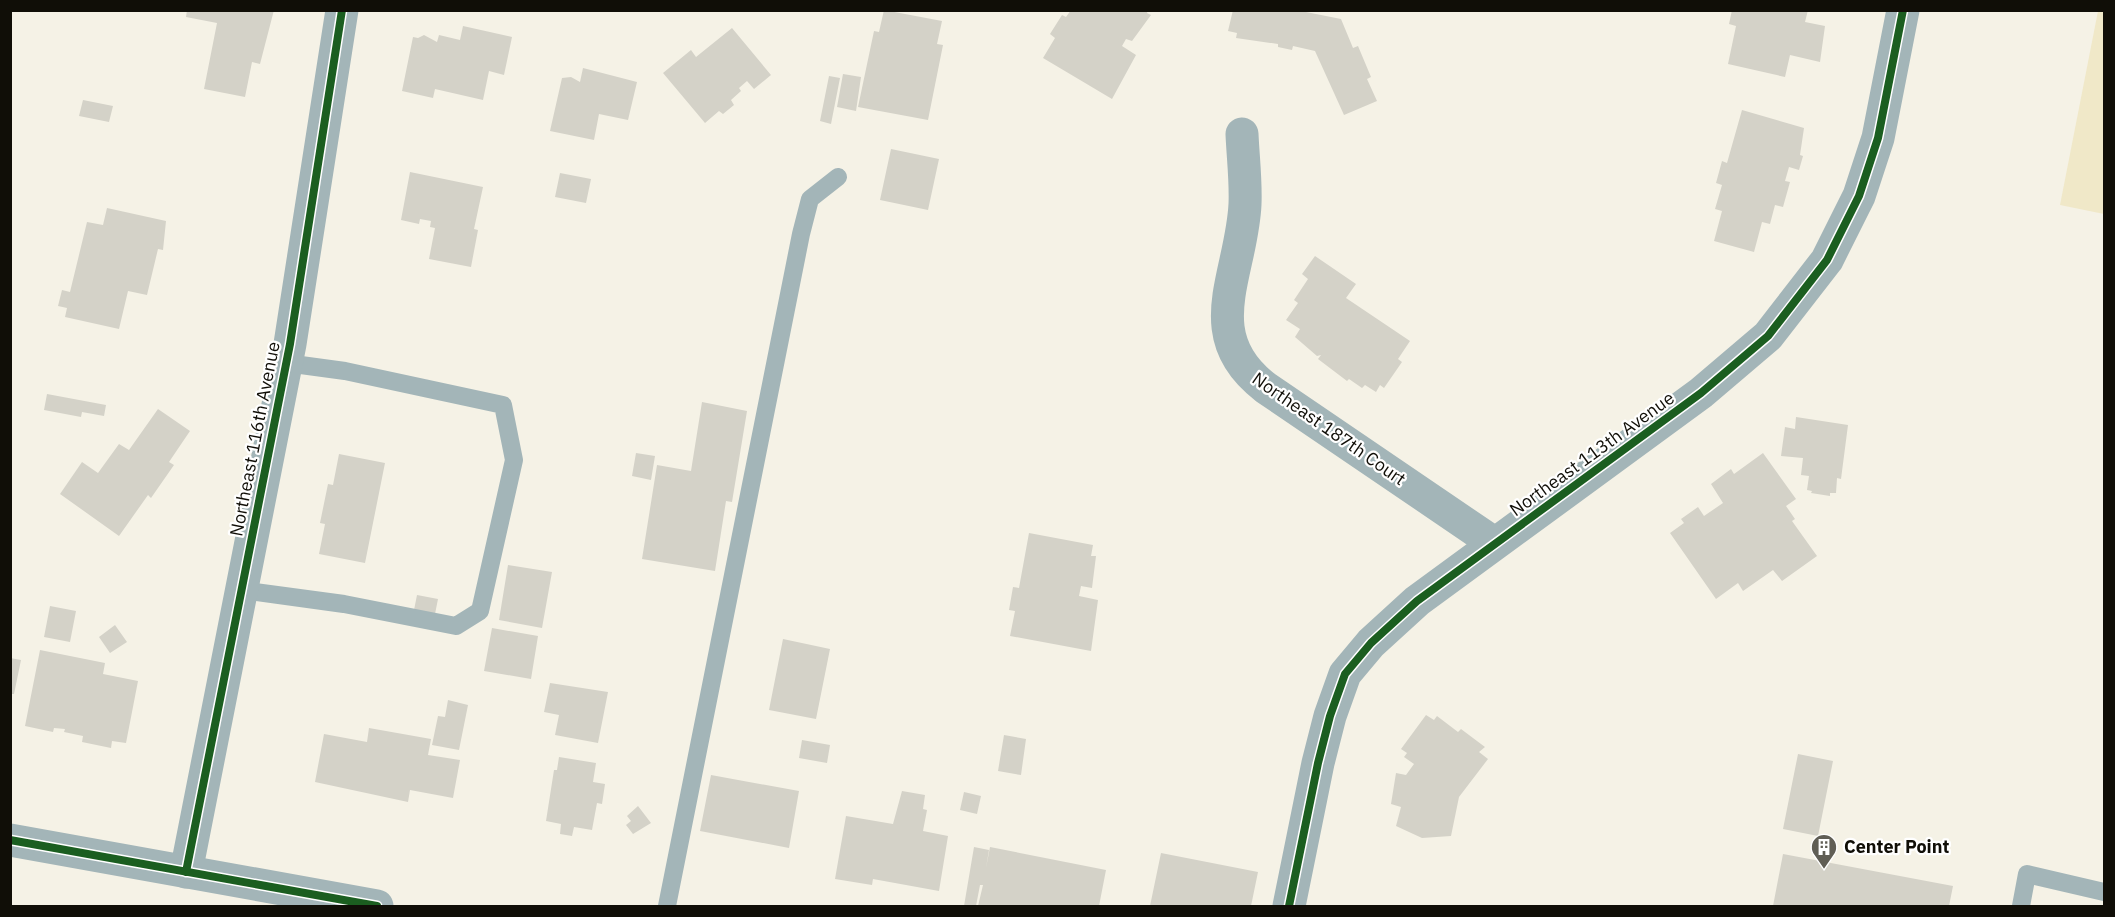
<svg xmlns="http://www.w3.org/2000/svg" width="2115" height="917" font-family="'IBM Plex Sans',sans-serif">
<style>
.green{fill:#f0e8c8}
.building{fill:#d4d2c8}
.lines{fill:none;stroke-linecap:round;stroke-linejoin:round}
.service{stroke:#a3b5b8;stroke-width:18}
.minor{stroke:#a3b5b8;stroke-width:33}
.tertiary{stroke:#a3b5b8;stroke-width:33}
.cycleway-casing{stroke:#fff;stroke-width:11}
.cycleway{stroke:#1b5e20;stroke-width:8}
.labels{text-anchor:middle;stroke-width:4.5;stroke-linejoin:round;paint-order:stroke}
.street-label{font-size:18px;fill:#100e07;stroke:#fff}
.poi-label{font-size:18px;font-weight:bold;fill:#100e07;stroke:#fff;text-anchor:start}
</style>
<rect width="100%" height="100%" fill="#f5f2e6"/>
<path class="green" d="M2098 11H2104V214L2060 205Z"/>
<path class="building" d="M187 10H274L260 64 252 62 245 97 204 89 217 23 186 17Z
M884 10 942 21 937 44 943 45 928 120 858 107 874 31 879 32Z
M1071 10H1148L1147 13 1151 15 1132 41 1126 39 1122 46 1136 55 1112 99 1043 58 1055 38 1050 34 1062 15 1066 17Z
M1233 10H1296L1341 19 1353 48 1358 46 1371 77 1367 79 1377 101 1344 115 1315 51 1293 46 1292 50 1278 47V44L1236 38 1237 33 1228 31Z
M1732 10H1808L1805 22 1825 26 1820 62 1790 55 1785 77 1728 64 1736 26 1729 24Z
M463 26 512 37 504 75 489 71 483 100 435 89 433 98 402 91 413 37 418 38 424 35 437 42 439 35 460 40Z
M732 28 771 75 754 89 747 81 739 88 741 91 731 100 734 105 723 114 719 111 705 123 663 73 691 50 696 57Z
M583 68 637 82 628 120 599 114 594 140 550 131 562 78 571 77 580 82Z
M843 74 861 77 856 111 837 107Z
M829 76 840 78 831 124 820 121Z
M83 100 113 106 109 122 79 116Z
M1742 110 1804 128 1800 155 1803 156 1799 170 1789 167 1785 181 1790 182 1783 207 1775 205 1770 224 1762 222 1754 252 1714 241 1722 211 1715 209 1722 185 1716 183 1722 161 1727 163Z
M891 149 939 159 928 210 880 200Z
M410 172 483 187 474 229 478 230 471 267 429 259 435 228 430 227 431 221 420 219 419 224 401 220Z
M560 173 591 179 586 203 555 197Z
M107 208 166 221 163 250 158 249 147 295 128 291 119 329 65 317 67 308 58 306 62 290 70 292 87 222 103 225Z
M1315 256 1356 284 1346 298 1410 341 1398 359 1402 362 1384 388 1380 385 1376 392 1365 385 1362 388 1349 379 1347 381 1318 359 1321 355 1317 356 1295 337 1300 329 1286 320 1298 303 1294 300 1308 279 1302 274Z
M47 394 106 405 104 416 82 412 81 417 44 410Z
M702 402 747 411 732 502 726 501 715 571 642 559 657 465 691 471Z
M158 409 190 431 169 462 174 465 151 498 148 495 119 536 60 494 82 462 98 473 119 444 129 450Z
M1796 417 1848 425 1841 479 1837 478 1836 493H1830V496L1811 493 1812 491 1807 490 1809 476 1801 475 1803 458 1781 456 1785 427 1795 429Z
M636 453 655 456 651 480 632 476Z
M1763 453 1796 499 1786 506 1795 519 1792 521 1817 556 1782 581 1773 570 1743 591 1738 583 1716 599 1670 533 1684 523 1681 519 1698 507 1704 516 1723 503 1711 484 1731 469 1734 474Z
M339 454 385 463 365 563 319 554 325 524 320 523 328 484 333 485Z
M1029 533 1093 545 1091 556H1096L1092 588 1081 586 1079 596 1098 600 1091 651 1010 636 1015 611 1009 610 1013 587 1019 588Z
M508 565 552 572 542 628 499 620Z
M417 595 438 599 435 614 414 610Z
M50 606 76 611 70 642 44 637Z
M115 625 127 642 110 653 99 637Z
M492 628 538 636 531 679 484 671Z
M783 639 830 649 816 719 769 710Z
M40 650 105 663 103 674 138 681 126 743 112 741 111 748 82 742 83 736 64 732 65 729 54 728 53 732 25 726Z
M10 658 21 660 14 694H10Z
M550 683 608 692 598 743 555 735 559 715 544 712Z
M448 700 468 705 459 750 432 745 438 716 445 717Z
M1426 715 1434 720 1437 716 1458 732 1461 729 1485 747 1479 752 1488 759 1459 797 1451 836 1422 838 1396 826 1401 807 1391 804 1396 773 1406 775 1414 764 1404 757 1407 753 1401 749Z
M369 728 431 739 428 755 460 760 453 798 410 790 408 802 315 782 324 734 367 742Z
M1004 735 1026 739 1021 775 998 771Z
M802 740 830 745 827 763 799 758Z
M1798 754 1833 761 1818 836 1783 829Z
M559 757 596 763 593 782 605 784 602 804 597 803 592 830 574 827 572 836 560 834 561 824 546 821 554 770H557Z
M711 775 799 791 789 848 700 831Z
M902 791 925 795 923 809 927 810 923 831 948 836 939 891 873 879 872 885 835 879 846 816 893 824Z
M964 792 981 796 977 814 960 810Z
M638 806 651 823 633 834 626 825 631 821 627 816Z
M974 847 989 850 986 868 990 847 1106 870 1099 906H978L983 885H980L976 906H964Z
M1161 853 1258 872 1251 906H1150Z
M1783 854 1953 886 1949 906H1773Z"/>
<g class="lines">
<path class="service" d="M241 590 344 604 456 626 480 611 514 460 503 405 345 371 286 363
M667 906 801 234 810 199 838 177
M2021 906 2027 874 2104 892"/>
<path class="minor" d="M1242 134C1243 157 1246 181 1245 204 1242 274 1196 335 1266 388L1494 543
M186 872 290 344 342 10
M1289 906 1318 763 1330 716 1345 674 1371 643 1417 601 1701 393 1768 336 1827 260 1859 196 1878 138 1903 10"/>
<path class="tertiary" d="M10 840 377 906"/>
<g class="cycleway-casing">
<path id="cycleway" d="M10 840 377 906
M186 872 290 344 342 10
M1289 906 1318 763 1330 716 1345 674 1371 643 1417 601 1701 393 1768 336 1827 260 1859 196 1878 138 1903 10"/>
</g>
<use href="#cycleway" class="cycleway"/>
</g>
<defs>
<g id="building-pin" transform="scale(1.35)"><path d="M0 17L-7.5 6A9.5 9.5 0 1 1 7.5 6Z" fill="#605e55" stroke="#fff"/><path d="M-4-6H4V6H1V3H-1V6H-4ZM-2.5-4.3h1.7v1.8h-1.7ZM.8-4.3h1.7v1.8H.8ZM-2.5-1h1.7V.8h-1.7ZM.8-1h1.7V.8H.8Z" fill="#fff"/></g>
</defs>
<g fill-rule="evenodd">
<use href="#building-pin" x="1824" y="847"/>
</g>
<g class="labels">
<g class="street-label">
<text transform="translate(1329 429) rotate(35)" y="6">Northeast 187th Court</text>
<text transform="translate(255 439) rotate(-79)" y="6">Northeast 116th Avenue</text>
<text transform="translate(1592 454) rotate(-36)" y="6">Northeast 113th Avenue</text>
</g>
<g class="poi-label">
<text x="1844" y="853">Center Point</text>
</g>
</g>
<rect width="2115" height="917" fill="none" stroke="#100e07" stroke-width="24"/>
</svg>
